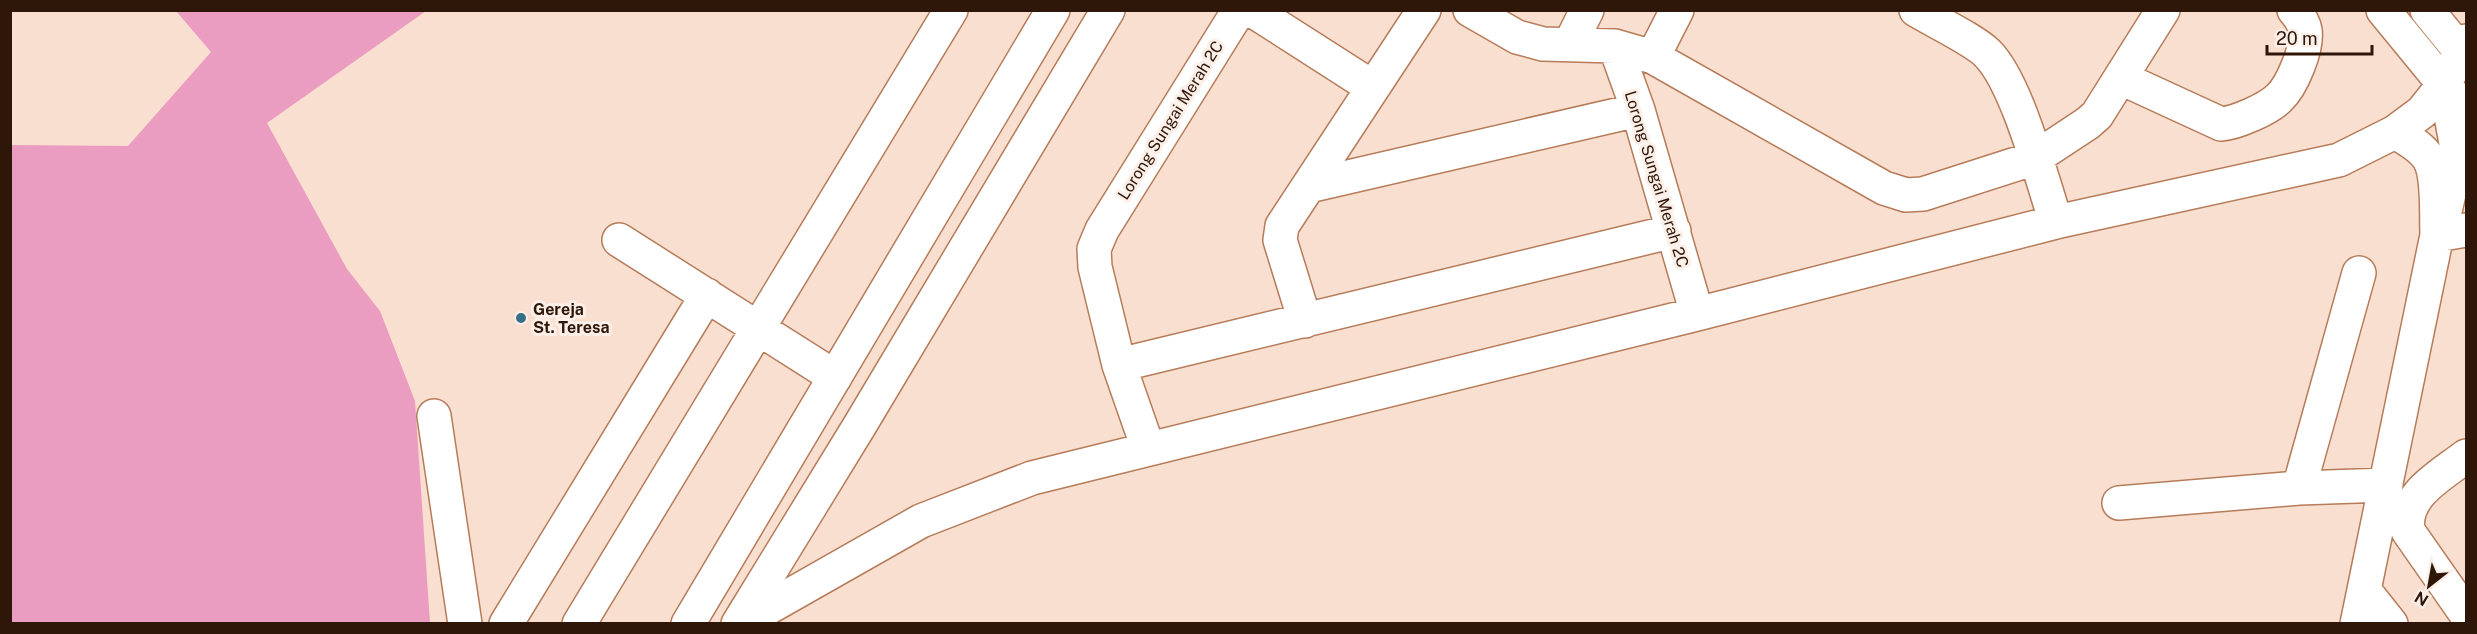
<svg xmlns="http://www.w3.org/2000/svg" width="2477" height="634" font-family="'Public Sans',sans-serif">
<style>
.green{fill:#ea9dc0}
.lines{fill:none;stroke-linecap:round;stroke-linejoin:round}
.minor-casing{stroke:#b67c5a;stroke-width:36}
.major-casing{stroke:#b67c5a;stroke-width:36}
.minor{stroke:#fff;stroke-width:33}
.major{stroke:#fff;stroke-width:33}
.poi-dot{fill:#376f89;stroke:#fcefe8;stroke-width:2}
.labels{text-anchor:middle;stroke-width:6;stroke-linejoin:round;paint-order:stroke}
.street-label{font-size:16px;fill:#2e1709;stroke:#fcefe8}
.poi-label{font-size:16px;font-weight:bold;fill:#2e1709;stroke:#fcefe8;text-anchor:start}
</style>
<rect width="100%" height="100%" fill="#f9dfd0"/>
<path class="green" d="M176 11H426L267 123 347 269 380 311 415 401 430 623H11V145L128 146 211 52Z"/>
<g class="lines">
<g class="minor-casing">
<path id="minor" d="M1252 10 1372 87
M1470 10 1517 37 1543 44 1615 46 1653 57 1884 188 1906 195 1923 194 2035 158 2088 123 2097 115 2163 10
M1916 10C1934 21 1974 40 1987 53 2017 82 2042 180 2056 222
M2383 10 2456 99
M2427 10 2466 58
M1570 44 1587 10
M1615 46 1638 110 1697 314
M1653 57 1677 10
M2121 78 2221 124C2236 123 2268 109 2279 98 2292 86 2308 48 2305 30 2304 23 2299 16 2294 10
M1309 186 1638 110
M2445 211 2458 154 2445 83
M2437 235 2466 230
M619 240 835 377
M1305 321 1280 240 1282 226 1424 10
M1119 365 1674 231
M434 416 465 624
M1148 448 1119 365 1095 267 1094 249 1102 230 1239 10
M2466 456C2442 475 2402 495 2408 531L2466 614
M2299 488 2359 273
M2119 503 2299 488 2386 485
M2364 590 2391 624
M506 624 707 295
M579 624 951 10
M753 624 766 609 921 521 1032 478 1697 314 2056 222 2339 160 2395 132 2422 112 2445 83 2466 41
M2357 624 2437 235C2436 216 2439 175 2429 159 2422 147 2407 139 2395 132"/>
</g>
<g class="major-casing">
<path id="major" d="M688 624 1053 10
M738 624 860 425 1108 10"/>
</g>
<use href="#minor" class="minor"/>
<use href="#major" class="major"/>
</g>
<circle class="poi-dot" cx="521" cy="318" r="6"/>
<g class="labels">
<g class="street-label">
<text transform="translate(1170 120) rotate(-58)" y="6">Lorong Sungai Merah 2C</text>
<text transform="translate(1657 179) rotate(73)" y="6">Lorong Sungai Merah 2C</text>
</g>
<g class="poi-label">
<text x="533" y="315">Gereja<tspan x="533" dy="18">St. Teresa</tspan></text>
</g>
</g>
<rect width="2477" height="634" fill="none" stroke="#2e1709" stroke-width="24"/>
<g transform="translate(2429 586) rotate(211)" stroke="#fcefe8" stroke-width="4.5" paint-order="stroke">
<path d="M0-4.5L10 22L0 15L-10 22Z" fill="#2e1709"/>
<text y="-9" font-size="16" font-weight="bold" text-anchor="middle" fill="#2e1709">N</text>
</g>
<path d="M2267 45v9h105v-9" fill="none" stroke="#2e1709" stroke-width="3"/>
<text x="2276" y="45" font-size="18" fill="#2e1709" stroke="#fcefe8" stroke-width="4.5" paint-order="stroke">20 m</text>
</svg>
